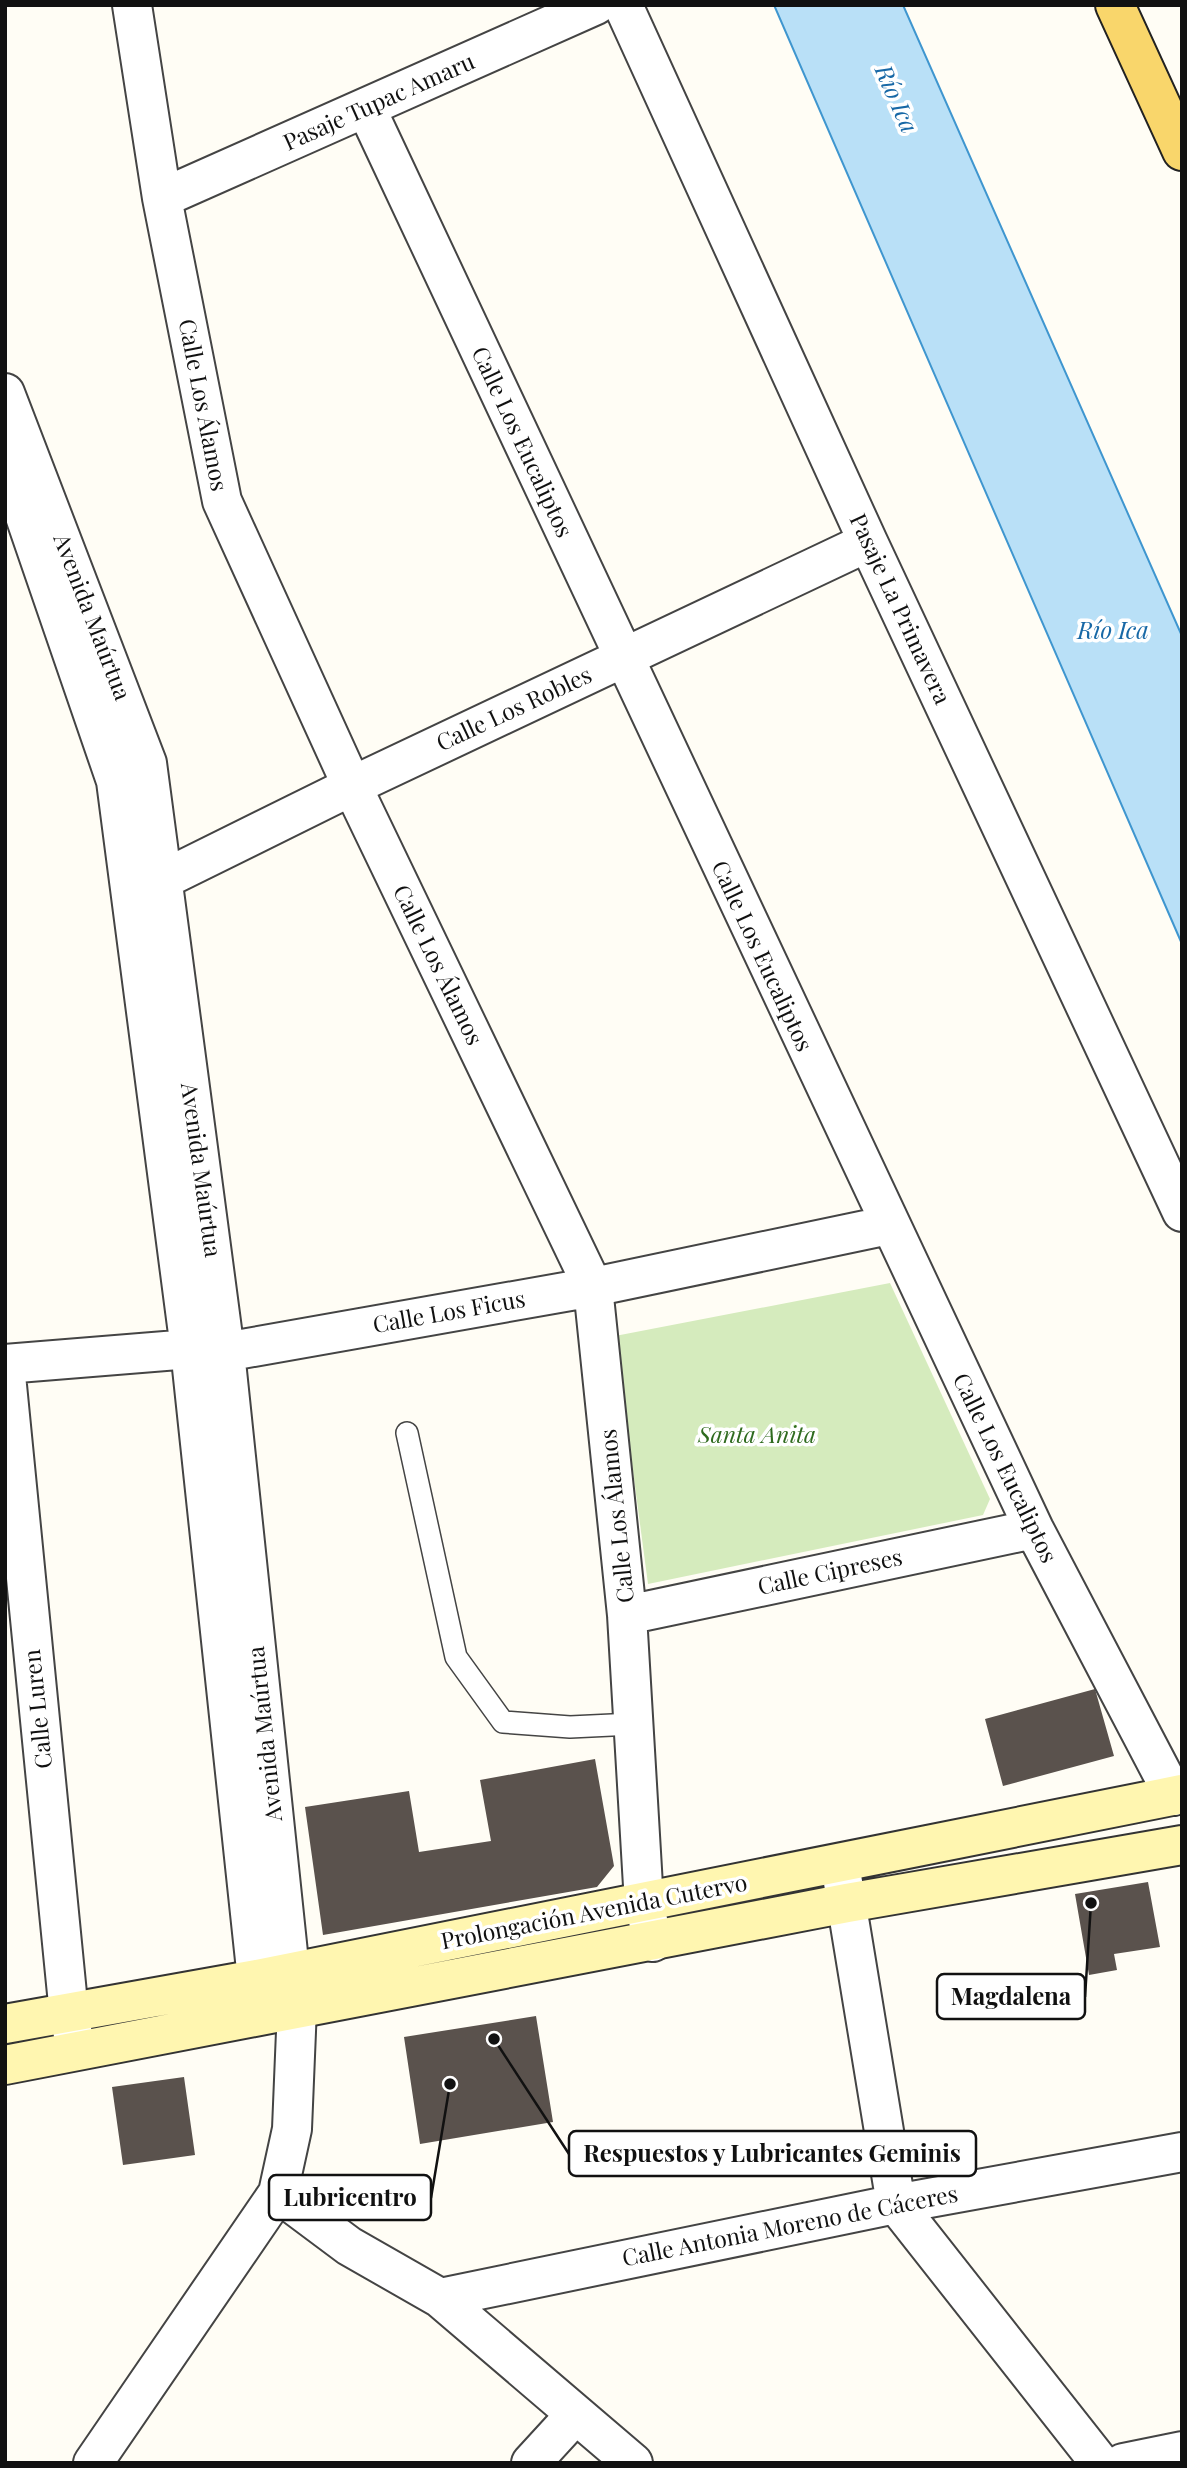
<svg xmlns="http://www.w3.org/2000/svg" width="1187" height="2468" font-family="'Playfair Display',serif">
<style>
.green{fill:#d5ebbd}
.water{fill:#b9e0f7;stroke:#3f96cf;stroke-width:2}
.building{fill:#5a524d}
.lines{fill:none;stroke-linecap:round;stroke-linejoin:round}
.lane-casing{stroke:#444;stroke-width:24}
.street-casing{stroke:#444;stroke-width:42}
.secondary-casing{stroke:#333;stroke-width:42}
.primary-casing{stroke:#222;stroke-width:42}
.lane{stroke:#fff;stroke-width:21}
.street{stroke:#fff;stroke-width:38}
.secondary{stroke:#fff6b0;stroke-width:38}
.primary{stroke:#f9d66b;stroke-width:38}
.labels{text-anchor:middle;stroke-width:7;stroke-linejoin:round;paint-order:stroke}
.street-label{font-size:23px;fill:#111;stroke:#fff}
.park-label{font-size:23px;font-style:italic;fill:#2f6b1f;stroke:#fff}
.water-label{font-size:24px;font-style:italic;fill:#1768a6;stroke:#fff}
.leader{fill:none;stroke:#111;stroke-width:2.5}
.callout-dot{fill:#111;stroke:#fff;stroke-width:2.5}
.callout{fill:#fff;stroke:#111;stroke-width:2.5}
.callout-label{font-size:24px;text-anchor:middle;font-weight:bold;fill:#111}
</style>
<rect width="100%" height="100%" fill="#fffdf5"/>
<path class="green" d="M890 1283 990 1499 983 1515 648 1584 615 1336Z"/>
<path class="water" d="M774 5H903L1182 636V944Z"/>
<path class="building" d="M1095 1689 1114 1756 1003 1786 985 1719Z
M595 1759 614 1866 597 1887 323 1935 305 1807 409 1791 419 1852 491 1841 480 1780Z
M1148 1882 1160 1947 1114 1954 1117 1970 1089 1975 1075 1894Z
M536 2016 553 2122 420 2144 404 2037Z
M184 2077 195 2155 123 2165 112 2087Z"/>
<g class="lines">
<g class="lane-casing">
<path id="lane" d="M407 1433 456 1657 503 1722 570 1727 633 1724"/>
</g>
<g class="street-casing">
<path id="street" d="M132 5 162 198 222 501 352 786 593 1287 627 1615 644 1903 653 1942
M623 5 868 542 1182 1212
M366 108 1034 1529 1174 1796
M162 198 596 5
M5 393 147 763 225 1352 290 1972 297 2007 292 2129 278 2193 93 2463
M8 467 116 781 190 1349 257 1979 266 2010
M162 880 352 786 868 542
M5 1364 190 1349 225 1352 593 1287 889 1225
M5 1365 69 2014 75 2045
M627 1615 1034 1529
M840 1864 896 2204 1100 2463
M278 2193 349 2246 440 2298 633 2463
M440 2298 896 2204 1182 2152
M531 2463 575 2415
M1123 2463 1182 2451"/>
</g>
<g class="secondary-casing">
<path id="secondary" d="M5 2024 257 1979 1182 1794
M5 2065 847 1903 1182 1845"/>
</g>
<g class="primary-casing">
<path id="primary" d="M1115 5 1182 151"/>
</g>
<use href="#lane" class="lane"/>
<use href="#street" class="street"/>
<use href="#secondary" class="secondary"/>
<use href="#primary" class="primary"/>
</g>
<g class="labels">
<g class="street-label">
<text transform="translate(379 102) rotate(-24)" y="8">Pasaje Tupac Amaru</text>
<text transform="translate(203 405) rotate(79)" y="8">Calle Los Álamos</text>
<text transform="translate(522 442) rotate(65)" y="8">Calle Los Eucaliptos</text>
<text transform="translate(900 609) rotate(65)" y="8">Pasaje La Primavera</text>
<text transform="translate(92 617) rotate(69)" y="8">Avenida Maúrtua</text>
<text transform="translate(514 709) rotate(-25)" y="8">Calle Los Robles</text>
<text transform="translate(762 956) rotate(65)" y="8">Calle Los Eucaliptos</text>
<text transform="translate(438 965) rotate(64)" y="8">Calle Los Álamos</text>
<text transform="translate(201 1170) rotate(82)" y="8">Avenida Maúrtua</text>
<text transform="translate(449 1312) rotate(-10)" y="8">Calle Los Ficus</text>
<text transform="translate(1005 1468) rotate(64)" y="8">Calle Los Eucaliptos</text>
<text transform="translate(617 1516) rotate(-96)" y="8">Calle Los Álamos</text>
<text transform="translate(830 1572) rotate(-12)" y="8">Calle Cipreses</text>
<text transform="translate(38 1709) rotate(-96)" y="8">Calle Luren</text>
<text transform="translate(265 1734) rotate(-96)" y="8">Avenida Maúrtua</text>
<text transform="translate(594 1912) rotate(-11)" y="8">Prolongación Avenida Cutervo</text>
<text transform="translate(790 2226) rotate(-11)" y="8">Calle Antonia Moreno de Cáceres</text>
</g>
<g class="park-label">
<text x="757" y="1443">Santa Anita</text>
</g>
<g class="water-label">
<text transform="translate(896 99) rotate(66)" y="8">Río Ica</text>
<text x="1113" y="639">Río Ica</text>
</g>
</g>
<path class="leader" d="M1091 1903L1085 1997M494 2039L569 2154M450 2084L431 2198"/>
<g class="callout-dot">
<circle cx="1091" cy="1903" r="7"/>
<circle cx="494" cy="2039" r="7"/>
<circle cx="450" cy="2084" r="7"/>
</g>
<g class="callout">
<rect x="937" y="1974" width="148" height="45" rx="7"/>
<rect x="569" y="2131" width="407" height="45" rx="7"/>
<rect x="269" y="2175" width="162" height="45" rx="7"/>
</g>
<g class="callout-label">
<text x="1011" y="2005">Magdalena</text>
<text x="772" y="2162">Respuestos y Lubricantes Geminis</text>
<text x="350" y="2206">Lubricentro</text>
</g>
<rect width="1187" height="2468" fill="none" stroke="#111111" stroke-width="14"/>
</svg>
